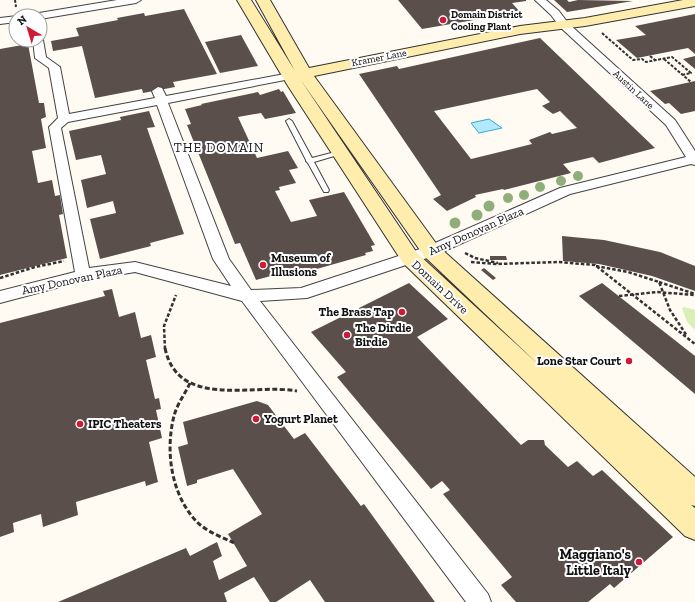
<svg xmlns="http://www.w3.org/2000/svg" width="695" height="602" font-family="'Zilla Slab',serif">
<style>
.green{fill:#daeeb8}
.water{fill:#b2e9fc;stroke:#32aada}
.building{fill:#5a4f4b;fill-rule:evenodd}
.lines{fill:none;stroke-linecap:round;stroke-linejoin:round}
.lane-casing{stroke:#434343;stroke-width:2}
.street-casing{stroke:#434343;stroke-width:2}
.secondary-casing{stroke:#323232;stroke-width:2}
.path-far2{stroke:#323232;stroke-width:2;stroke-dasharray:3 1.5;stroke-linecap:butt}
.path-far1{stroke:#323232;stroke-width:2.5;stroke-dasharray:3.5 2;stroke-linecap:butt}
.path{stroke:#323232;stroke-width:3;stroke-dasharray:5 2.5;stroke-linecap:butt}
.lane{fill:#fff;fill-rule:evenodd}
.street{fill:#fff;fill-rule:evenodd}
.secondary{fill:#ffedae;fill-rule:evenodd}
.tree{fill:#90ae7b}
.poi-dot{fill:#ce1a37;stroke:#fff;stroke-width:1.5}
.labels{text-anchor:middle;stroke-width:4;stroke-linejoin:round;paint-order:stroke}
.far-poi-label{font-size:10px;font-weight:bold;fill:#101010;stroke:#fff;text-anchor:start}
.far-street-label{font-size:10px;fill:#101010;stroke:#fff}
.street-label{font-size:12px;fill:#101010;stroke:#fff}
.poi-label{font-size:12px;font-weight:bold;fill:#101010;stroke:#fff;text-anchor:start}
.neighbourhood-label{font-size:13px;letter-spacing:1px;fill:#101010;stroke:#fff}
.near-poi-label{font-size:14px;font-weight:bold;fill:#101010;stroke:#fff;text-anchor:end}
</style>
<rect width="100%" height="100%" fill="#fffbf3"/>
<path class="green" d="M684 307 695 310V330L687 322 682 308Z"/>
<path class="water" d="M489 119 502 128 479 133 471 123Z"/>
<path class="building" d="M398 0H526V1L512 3 520 12 422 29Z
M554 0H567L569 2 578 0 633 1 567 12Z
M184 9 217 74 173 82 175 87 143 93 142 89 95 98 82 46 53 51 51 41 79 36 76 28 118 20 117 18 144 13 145 16Z
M695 14V54L688 48 637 58 616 40 646 35 635 26Z
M241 35 258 66 220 73 205 42Z
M540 38 655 148 599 163 593 157 563 164 571 173 504 190 503 189 475 195 476 197 447 211 433 199 441 195 359 74 397 66 399 69ZM537 89 550 102 542 106 553 114 560 111 577 128 552 134 550 132 529 140 532 144 471 159 434 111Z
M28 44 39 103H44L46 117 41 119 46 148 32 151 38 183 52 180 55 196 60 195 63 214 59 215 67 258 0 275V49Z
M695 56V69L683 59Z
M695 81V111L681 114 669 103 665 104 650 91Z
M279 89 281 92 283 91 296 113 265 119 261 113 238 117 257 158 288 151 298 168 289 170 296 183 279 187 280 190 275 191 291 222 317 216 309 200 344 192 375 245 371 246 373 251 365 253 366 255 299 274 297 269 256 280 240 243 235 244 187 125 191 124 185 109 202 105 201 104 258 92 260 95Z
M149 111 155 127 147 128 184 234 150 243 151 246 100 259 90 219 116 213 113 201 87 208 81 180 106 174 101 155 76 160 69 131 121 120 120 117Z
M562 236 604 240 660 252 695 266V291L652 276 599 264 563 261Z
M490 256H506L507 260H490Z
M484 268 496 278 493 280 481 270Z
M409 283 448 319 417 337 521 445 528 440H544L545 445 568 467 577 461 593 476 602 470 673 537 614 588 610 584 588 602H516L501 585 512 577 443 494 450 490 442 481 431 489 337 377 346 372 311 332Z
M602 283 695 356V394L579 296Z
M112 289 119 317 135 312 141 338 151 335 156 357 146 360 155 399 159 398 161 409 156 410 162 438 149 442 158 482 146 486 145 481 76 502 78 515 43 527 41 514 13 523 14 532 0 537V323L105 296 103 291Z
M257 401 268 405 294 439 305 433 361 506 364 504 435 602H325L310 580 276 602H270L254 577 224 593 227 602H58L186 548 190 556 217 542 222 556 213 561 219 580 247 566 228 534 262 514 233 469 197 480V483L187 486 178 447 188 444 183 422Z"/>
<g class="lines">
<g class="lane-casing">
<path id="lane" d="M289 119 292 121 312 158 339 151 342 153 341 154 314 162 329 190 328 192H324L308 163 306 161V160L286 121Z"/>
</g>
<g class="street-casing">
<path id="street" d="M117 0H141L136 3 40 19V16H34L39 13Z
M535 0H546L559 11 568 23 675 120 695 151V165L691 164 570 194 436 255 307 298 260 301 488 594 491 602H466L242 301 135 272 83 281 0 303V291L75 272 49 127 58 118 49 68 35 58 33 40H40V37L43 40 46 57 60 67 69 114 155 98 152 91 158 87 162 88 166 96 290 73 294 74 296 76 290 79 168 103 229 259 251 290 301 288 426 247 560 188 686 157 666 125 560 27 551 15ZM157 105 213 259 231 286 135 262 89 268 61 128 68 122Z
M17 16 16 22 0 24V18Z"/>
</g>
<g class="secondary-casing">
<path id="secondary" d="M237 0H251L295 71 256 0H270L309 68 520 26 585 18 683 0H695V6L585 26 520 34 314 76 438 246 695 477V506L691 505 695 508V540L685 536 403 263 288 86ZM300 79 424 256 539 365 417 253Z"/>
</g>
<path class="path-far2" d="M15 0 16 7
M602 33 633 60 642 59 646 62 672 57 691 73 682 75
M650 56 655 60
M664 59 691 82"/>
<path class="path-far1" d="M465 253 475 258 498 263
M471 262 496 264 558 262 595 265 695 344
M596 266 628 272 659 282 670 310 687 336
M0 278 35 267 64 261
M659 282 695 294
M619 296 657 292 695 295
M165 349 164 326 176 295"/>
<path class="path" d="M165 348C178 410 253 383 297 391
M190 383C185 394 177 404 174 416 165 451 171 495 197 522 207 532 222 537 234 543"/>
<use href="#lane" class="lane"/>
<use href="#street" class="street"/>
<use href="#secondary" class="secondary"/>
</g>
<g class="tree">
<circle cx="578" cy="176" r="5"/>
<circle cx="561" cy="181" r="5"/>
<circle cx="540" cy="187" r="5"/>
<circle cx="524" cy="195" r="5"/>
<circle cx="508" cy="198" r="5"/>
<circle cx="489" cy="206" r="5.5"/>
<circle cx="477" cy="215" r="5.5"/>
<circle cx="455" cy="223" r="5.5"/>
</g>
<g class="poi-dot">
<circle cx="443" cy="20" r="4"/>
<circle cx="263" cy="265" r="4"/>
<circle cx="402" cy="312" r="4"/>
<circle cx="347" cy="335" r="4"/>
<circle cx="629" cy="361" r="4"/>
<circle cx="256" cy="419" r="4"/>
<circle cx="80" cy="424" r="4"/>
<circle cx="639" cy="562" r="4"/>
</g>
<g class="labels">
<g class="far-poi-label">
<text x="451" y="18">Domain District<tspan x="451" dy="12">Cooling Plant</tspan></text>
</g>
<g class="far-street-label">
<text transform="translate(379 57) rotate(-11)" y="4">Kramer Lane</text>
<text transform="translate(634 89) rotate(43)" y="4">Austin Lane</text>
</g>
<g class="street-label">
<text transform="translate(476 231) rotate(-24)" y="4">Amy Donovan Plaza</text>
<text transform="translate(72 280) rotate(-12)" y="4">Amy Donovan Plaza</text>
<text transform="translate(440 287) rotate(43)" y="4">Domain Drive</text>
</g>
<g class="poi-label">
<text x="271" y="262">Museum of<tspan x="271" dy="14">Illusions</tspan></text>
<text x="394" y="316" text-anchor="end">The Brass Tap</text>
<text x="355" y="332">The Dirdie<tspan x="355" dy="14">Birdie</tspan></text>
<text x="621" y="365" text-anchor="end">Lone Star Court</text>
<text x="264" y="423">Yogurt Planet</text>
<text x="88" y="428">IPIC Theaters</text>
</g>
<g class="neighbourhood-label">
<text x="219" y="152">THE DOMAIN</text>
</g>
<g class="near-poi-label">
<text x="631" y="559">Maggiano's<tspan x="631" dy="16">Little Italy</tspan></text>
</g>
</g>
<g transform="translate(28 28) rotate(322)"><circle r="19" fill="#ffffff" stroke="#9f9f9f"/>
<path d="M0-3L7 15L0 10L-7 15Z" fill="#ce1a37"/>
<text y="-6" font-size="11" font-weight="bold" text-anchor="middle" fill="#101010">N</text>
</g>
</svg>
